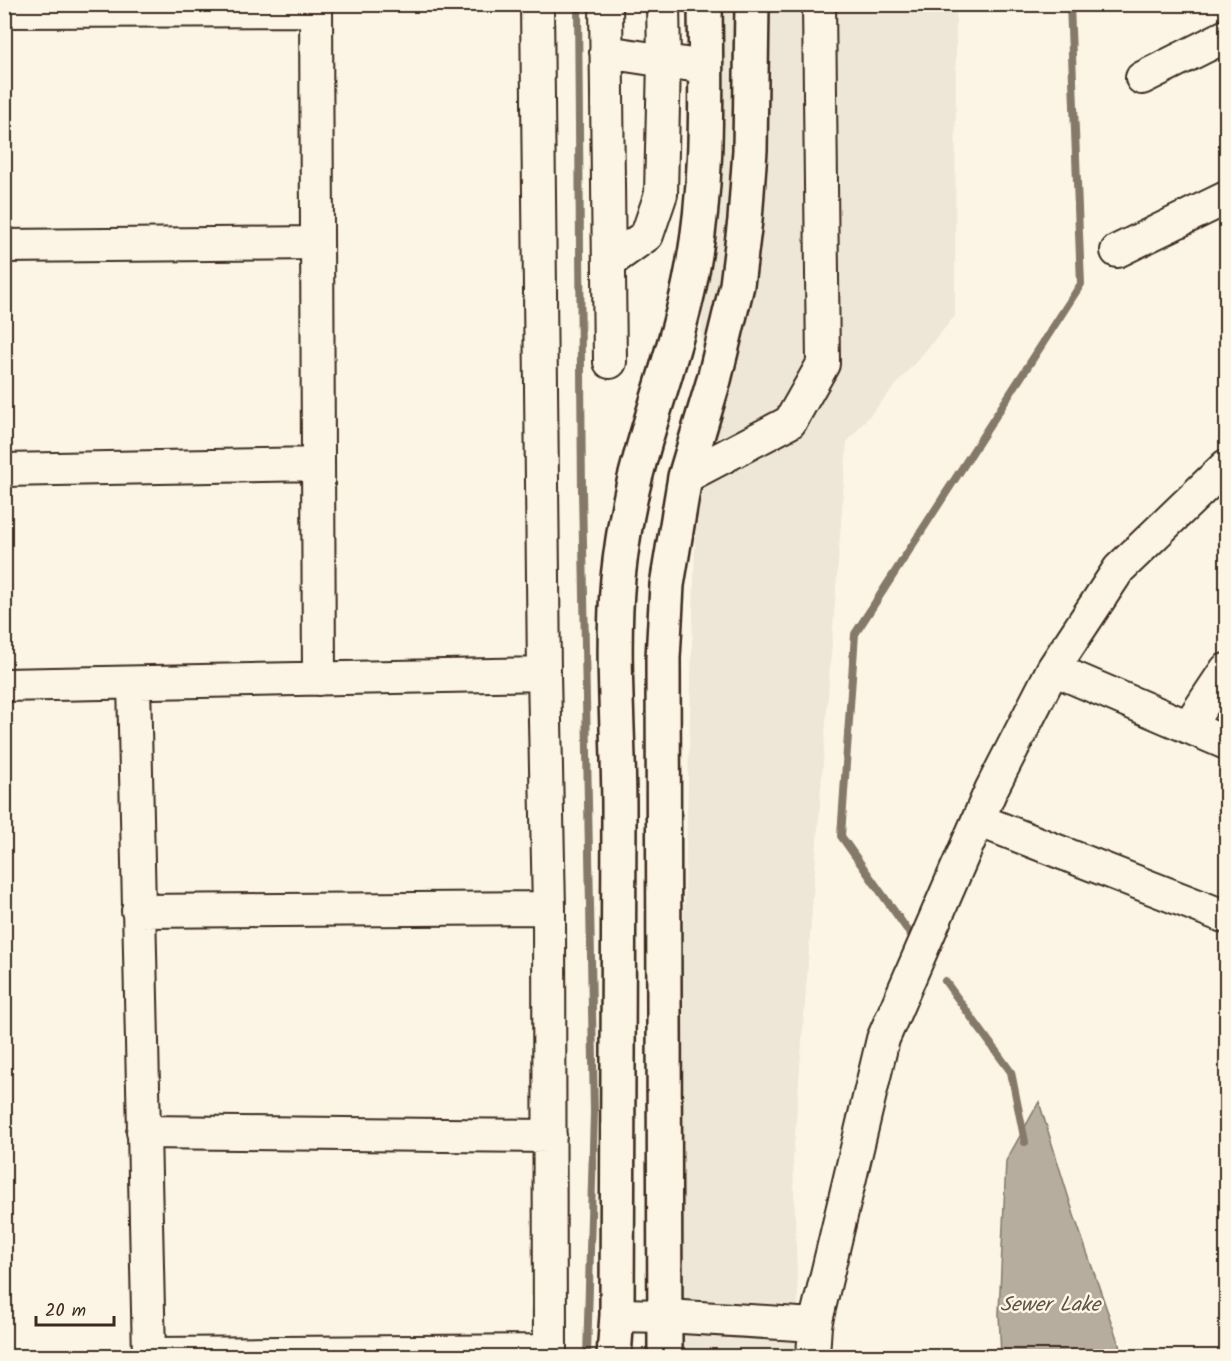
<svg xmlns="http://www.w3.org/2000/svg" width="1231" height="1361" font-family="Kalam,sans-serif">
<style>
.built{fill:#eee6d6}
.water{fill:#b7ad9e;stroke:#85796b;stroke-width:1.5}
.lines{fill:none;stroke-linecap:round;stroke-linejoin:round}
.stream{stroke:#85796b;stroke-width:8}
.minor-casing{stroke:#3b2a1e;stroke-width:36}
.major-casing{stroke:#3b2a1e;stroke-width:38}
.minor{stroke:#fcf5e5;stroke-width:32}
.major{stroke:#fcf5e5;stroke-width:33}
.labels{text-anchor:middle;stroke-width:5;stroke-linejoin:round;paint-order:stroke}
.water-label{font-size:21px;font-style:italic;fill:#605144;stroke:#fcf5e5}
</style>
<rect width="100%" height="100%" fill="#fcf5e5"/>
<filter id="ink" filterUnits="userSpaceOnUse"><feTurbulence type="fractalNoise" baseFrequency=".0167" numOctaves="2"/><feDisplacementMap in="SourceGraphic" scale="12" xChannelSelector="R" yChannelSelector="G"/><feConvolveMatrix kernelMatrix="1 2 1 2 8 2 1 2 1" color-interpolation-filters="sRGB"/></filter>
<g filter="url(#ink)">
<path class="built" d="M711 5H956L955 316 847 442 793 1162 800 1356H671Z"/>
<path class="water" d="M1039 1102 1074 1215 1123 1356H1001L999 1313 1006 1161Z"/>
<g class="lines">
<path class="stream" d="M578 4 582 492 594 1112 587 1356
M916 942 841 836 855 634 1081 284 1070 4
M945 981 1011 1072 1025 1142"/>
<g class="minor-casing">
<path id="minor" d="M316 4 319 679
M537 4 544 674 549 908 550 1356
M606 4 610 362
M4 11 316 10
M606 52 705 67
M1142 78 1226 36
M4 246 317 243
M1117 251 1226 198
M609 262 647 235 661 194 664 60 663 4
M4 470 318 464
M685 477 790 422 823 364 819 4
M1053 669 1226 743
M134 683 149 1356
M4 685 544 674
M1188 727 1226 670
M978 820 1226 917
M138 911 549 908
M143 1132 550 1136
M617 1315 666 1316 815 1325
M149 1354 550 1351
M813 1356 815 1325 883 1039 991 790 1053 669 1119 569 1226 466"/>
</g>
<g class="major-casing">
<path id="major" d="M614 1356 617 1315C618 1147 619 979 619 811 619 734 611 655 618 578 622 541 628 503 638 467 654 405 677 345 690 282 709 191 706 97 705 4
M665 1356 663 658 667 585 685 477 714 380 737 285 745 220 750 150 752 4"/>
</g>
<use href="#minor" class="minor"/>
<use href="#major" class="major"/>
</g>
</g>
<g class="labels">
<g class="water-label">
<text x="1050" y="1311">Sewer Lake</text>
</g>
</g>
<rect width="1231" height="1361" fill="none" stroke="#fcf5e5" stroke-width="24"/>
<rect x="12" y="12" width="1207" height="1337" fill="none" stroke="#3b2a1e" stroke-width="2" filter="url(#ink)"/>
<path d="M36 1316v9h78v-9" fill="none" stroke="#3b2a1e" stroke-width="3"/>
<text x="45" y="1316" font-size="18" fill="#3b2a1e" stroke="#fcf5e5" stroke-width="4.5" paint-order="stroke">20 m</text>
</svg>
